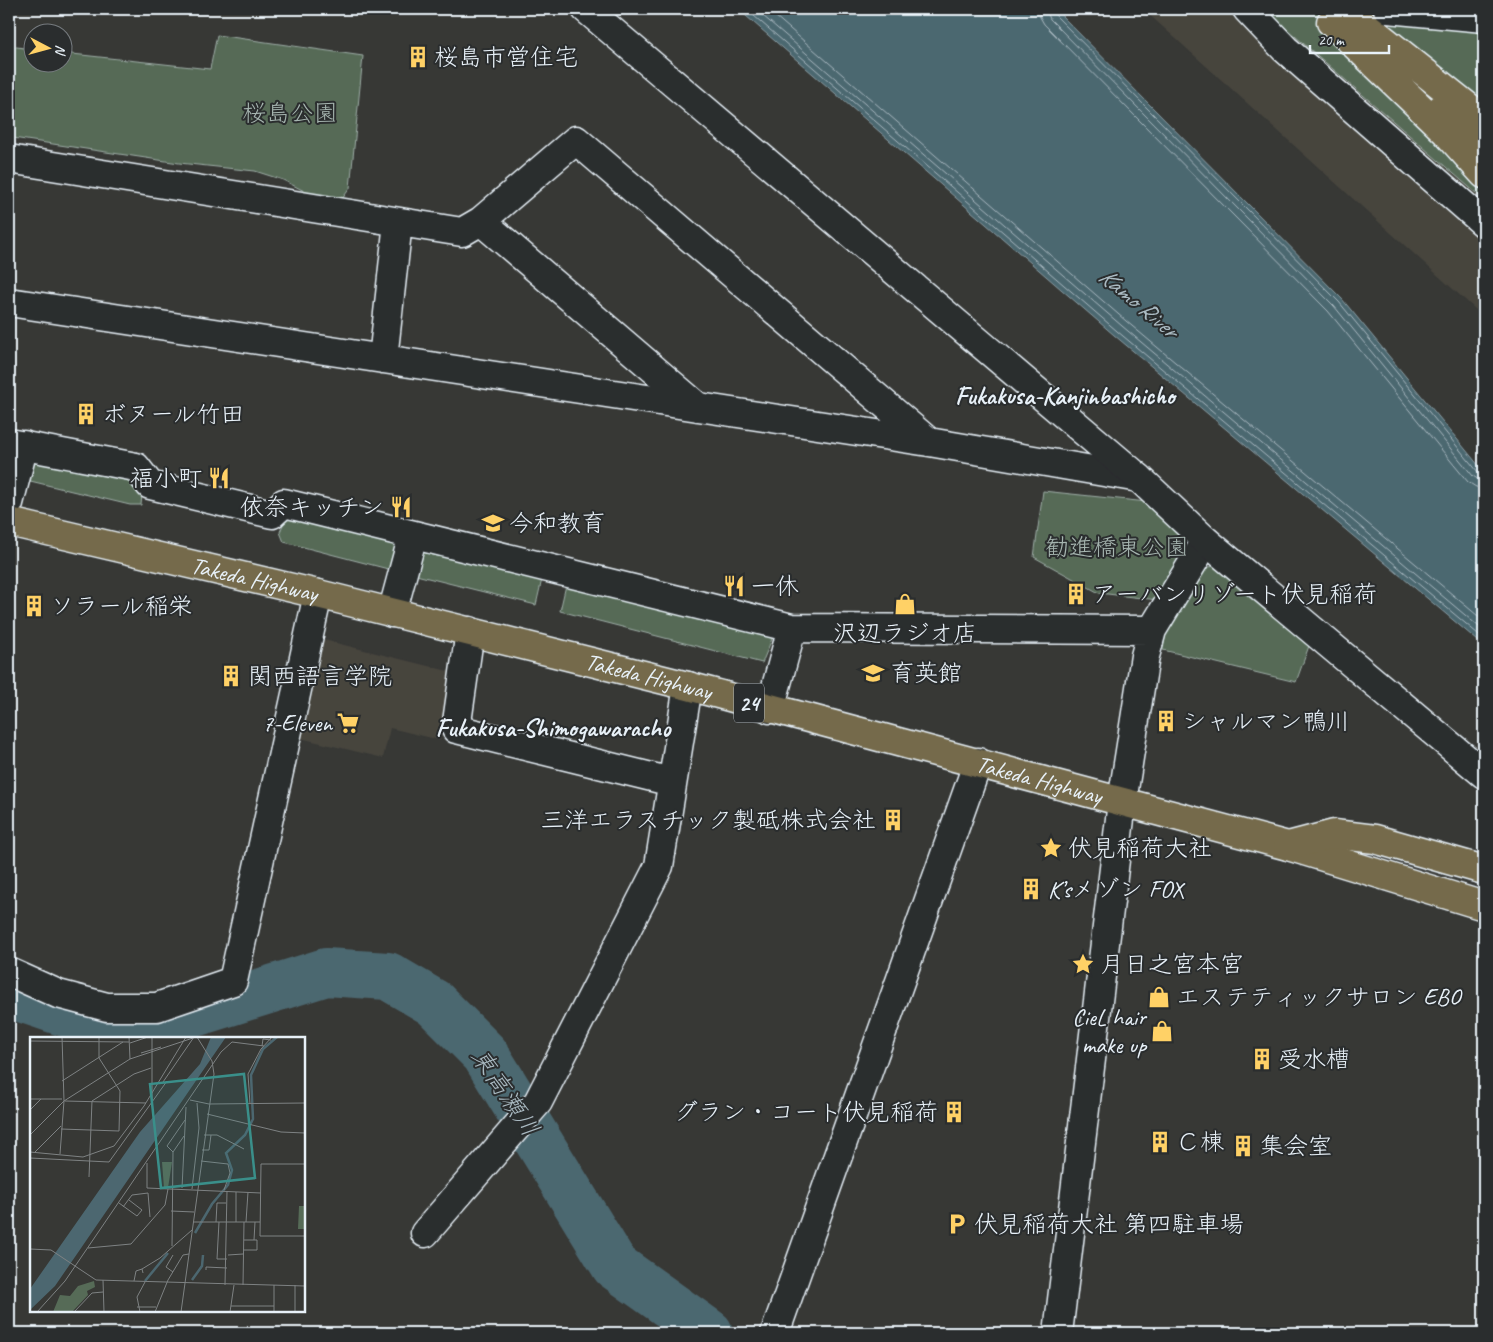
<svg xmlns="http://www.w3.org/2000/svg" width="1493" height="1342" font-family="Caveat,'Klee One',sans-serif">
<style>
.built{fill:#47453e}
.green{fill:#566b57;stroke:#9faea8}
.water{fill:#4c6770;stroke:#8a9ea6}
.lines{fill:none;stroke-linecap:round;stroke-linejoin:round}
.shore{stroke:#aabac2;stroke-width:1}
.river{stroke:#4c6770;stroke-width:48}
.minor-casing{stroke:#e8f1f8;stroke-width:31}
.tertiary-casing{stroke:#e8f1f8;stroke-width:31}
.trunk-casing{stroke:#e8f1f8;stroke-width:31}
.motorway-casing{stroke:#e8f1f8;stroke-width:31}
.minor{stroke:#2a2d2e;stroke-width:28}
.tertiary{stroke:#2a2d2e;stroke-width:28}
.trunk{stroke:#756b4b;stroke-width:28}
.motorway{stroke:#756b4b;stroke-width:28}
.labels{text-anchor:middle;stroke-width:4;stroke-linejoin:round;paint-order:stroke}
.shield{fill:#2a2d2e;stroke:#afb6bb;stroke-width:1}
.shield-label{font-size:22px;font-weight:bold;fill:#e8f1f8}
.poi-label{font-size:24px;fill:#e8f1f8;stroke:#2a2d2e;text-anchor:start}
.park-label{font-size:24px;fill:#a6b5b0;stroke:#2a2d2e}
.street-label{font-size:24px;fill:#e8f1f8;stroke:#2a2d2e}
.water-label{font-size:25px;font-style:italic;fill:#aabac2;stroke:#2a2d2e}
.neighbourhood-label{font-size:25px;font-weight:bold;fill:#e8f1f8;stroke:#2a2d2e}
.inset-river{fill:none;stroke:#4c6770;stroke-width:2.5}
.inset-road{fill:none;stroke:#7e8283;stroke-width:1}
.view{fill:#3a8f8a;fill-opacity:0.15;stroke:#3a8f8a;stroke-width:2.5}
.inset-edge{fill:none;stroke:#e8f1f8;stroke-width:2.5}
</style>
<rect width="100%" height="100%" fill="#373835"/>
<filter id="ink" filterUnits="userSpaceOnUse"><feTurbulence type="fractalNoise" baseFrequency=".02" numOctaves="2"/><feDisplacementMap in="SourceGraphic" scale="10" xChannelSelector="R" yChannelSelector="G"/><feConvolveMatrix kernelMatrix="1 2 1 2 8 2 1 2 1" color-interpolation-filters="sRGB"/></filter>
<g filter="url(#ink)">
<path class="built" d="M1143 9H1484V317Z
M320 639 456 673 440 740 390 728 383 758 296 737Z"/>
<path class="green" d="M1277 9H1305L1484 24V200L1273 17Z
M217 35 363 56 350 188 342 199 308 193 283 180 255 171 179 163 13 138 9 136V46L32 49V62H62L63 53 210 69Z
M41 461 130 479 142 494 141 505H130L22 479 30 462Z
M1043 491 1147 502 1184 534 1182 554 1158 600 1099 593 1034 557Z
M286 517 400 543 392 570 284 542 280 532Z
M422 552 542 579 536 605 416 575Z
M1217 566 1309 646 1296 682 1163 650 1167 626 1200 568Z
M566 585 774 634 762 663 560 611Z"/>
<path class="water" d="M738 9H1055L1342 299 1484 472V646L1114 335Z"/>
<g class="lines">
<path class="shore" d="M746 9 1117 331 1484 639
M755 9 1122 326 1484 631
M767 9 1126 321 1484 621
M1038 9 1040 17 1044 24 1328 311 1468 482 1476 487 1484 488
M1046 9 1050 19 1334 306 1473 476 1479 480 1484 481
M1052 9 1054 14 1339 302 1478 472 1484 475"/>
<path class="river" d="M9 994 95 1023 146 1028 326 972 388 976 434 1003 485 1054 615 1266 709 1333"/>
<g class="minor-casing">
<path id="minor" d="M1247 9 1285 49 1484 223
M1388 9 1484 18
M9 159 462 232 481 221 576 140 929 442
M481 221 698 407
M9 302 929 442 1139 478
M383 359 398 222
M9 443 136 467 150 485 272 514 284 503 792 628 1152 630
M9 503 24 445
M392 613 413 535
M470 631 456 729 672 782
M770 709 792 628
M9 972 58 994 107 1007H157L233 981 318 594
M425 1233 538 1102 659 866 688 686
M1058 1333 1122 802 1145 656 1152 630 1206 541"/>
</g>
<g class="tertiary-casing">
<path id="tertiary" d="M586 9 1139 478 1206 541 1484 774
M775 1333 978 762"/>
</g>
<g class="trunk-casing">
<g id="trunk">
<path id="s1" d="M9 522 318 594 688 686 1288 846 1484 906"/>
<path d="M1288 846 1334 834 1375 839 1484 870"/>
</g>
</g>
<g class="motorway-casing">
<path id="motorway" d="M1345 9 1477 114
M1331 22 1446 132 1484 174
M1442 108 1484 141"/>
</g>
<use href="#minor" class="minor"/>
<use href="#tertiary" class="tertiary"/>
<use href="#trunk" class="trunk"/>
<use href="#motorway" class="motorway"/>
</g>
</g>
<defs>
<g id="building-bare" transform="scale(1.725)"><path d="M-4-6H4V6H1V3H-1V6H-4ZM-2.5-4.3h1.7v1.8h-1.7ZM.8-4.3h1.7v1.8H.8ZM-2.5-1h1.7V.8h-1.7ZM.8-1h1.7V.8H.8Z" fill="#ffd166" stroke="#2a2d2e" stroke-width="2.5" paint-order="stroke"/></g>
<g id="restaurant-bare" transform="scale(1.725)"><path d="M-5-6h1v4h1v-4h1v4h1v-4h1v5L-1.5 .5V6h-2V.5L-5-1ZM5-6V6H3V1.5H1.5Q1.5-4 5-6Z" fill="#ffd166" stroke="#2a2d2e" stroke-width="2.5" paint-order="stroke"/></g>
<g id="school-bare" transform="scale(1.725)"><path d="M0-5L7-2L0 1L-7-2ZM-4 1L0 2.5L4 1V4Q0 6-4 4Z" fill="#ffd166" stroke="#2a2d2e" stroke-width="2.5" paint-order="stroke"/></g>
<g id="shop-bare" transform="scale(1.725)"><path d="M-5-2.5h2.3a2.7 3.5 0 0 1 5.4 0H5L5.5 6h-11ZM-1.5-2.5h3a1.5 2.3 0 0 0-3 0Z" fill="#ffd166" stroke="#2a2d2e" stroke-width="2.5" paint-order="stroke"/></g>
<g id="supermarket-bare" transform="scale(1.725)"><path d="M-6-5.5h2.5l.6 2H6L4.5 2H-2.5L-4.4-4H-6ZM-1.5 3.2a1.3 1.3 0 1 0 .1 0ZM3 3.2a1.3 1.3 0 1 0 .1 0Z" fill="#ffd166" stroke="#2a2d2e" stroke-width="2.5" paint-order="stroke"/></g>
<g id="sight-bare" transform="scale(1.725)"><path d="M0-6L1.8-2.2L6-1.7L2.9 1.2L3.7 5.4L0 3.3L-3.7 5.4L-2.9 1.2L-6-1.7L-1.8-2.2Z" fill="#ffd166" stroke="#2a2d2e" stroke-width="2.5" paint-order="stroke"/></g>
<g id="parking-bare" transform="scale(1.725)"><path d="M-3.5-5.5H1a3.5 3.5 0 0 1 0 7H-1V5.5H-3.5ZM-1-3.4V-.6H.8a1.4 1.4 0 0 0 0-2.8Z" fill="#ffd166" stroke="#2a2d2e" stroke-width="2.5" paint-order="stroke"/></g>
</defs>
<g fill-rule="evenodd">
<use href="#building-bare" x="418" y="57"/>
<use href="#building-bare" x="86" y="414"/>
<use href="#restaurant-bare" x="219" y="478"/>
<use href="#restaurant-bare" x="401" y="507"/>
<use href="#school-bare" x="493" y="523"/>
<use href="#restaurant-bare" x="734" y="586"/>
<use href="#building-bare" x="1076" y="594"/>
<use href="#shop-bare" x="905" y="604"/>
<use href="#building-bare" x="34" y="606"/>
<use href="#school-bare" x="873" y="673"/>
<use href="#building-bare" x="231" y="676"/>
<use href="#building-bare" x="1166" y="721"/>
<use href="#supermarket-bare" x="348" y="723"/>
<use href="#building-bare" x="893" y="820"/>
<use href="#sight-bare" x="1051" y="848"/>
<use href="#building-bare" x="1031" y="889"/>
<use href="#sight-bare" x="1083" y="964"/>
<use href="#shop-bare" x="1159" y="997"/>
<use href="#shop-bare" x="1162" y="1031"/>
<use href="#building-bare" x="1262" y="1059"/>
<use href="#building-bare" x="954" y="1112"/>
<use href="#building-bare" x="1160" y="1142"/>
<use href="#building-bare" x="1243" y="1146"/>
<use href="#parking-bare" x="957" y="1224"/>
</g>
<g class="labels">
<rect class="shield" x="734" y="683.5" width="30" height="39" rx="4"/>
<g class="shield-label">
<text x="749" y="711">24</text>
</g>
<g class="poi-label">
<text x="434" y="65">桜島市営住宅</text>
<text x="102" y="422">ボヌール竹田</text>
<text x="202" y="486" text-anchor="end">福小町</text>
<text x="384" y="515" text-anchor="end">依奈キッチン</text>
<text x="509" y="531">今和教育</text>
<text x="751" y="594">一休</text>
<text x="1092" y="602">アーバンリゾート伏見稲荷</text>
<text x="50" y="614">ソラール稲栄</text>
<text x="905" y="641" text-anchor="middle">沢辺ラジオ店</text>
<text x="890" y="681">育英館</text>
<text x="248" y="684">関西語言学院</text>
<text x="1182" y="729">シャルマン鴨川</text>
<text x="332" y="731" text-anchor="end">7-Eleven</text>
<text x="876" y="828" text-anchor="end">三洋エラスチック製砥株式会社</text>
<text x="1068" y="856">伏見稲荷大社</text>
<text x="1048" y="897">K’sメゾン FOX</text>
<text x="1100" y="972">月日之宮本宮</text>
<text x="1176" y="1005">エステティックサロン EBO</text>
<text x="1146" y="1025" text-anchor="end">CieL hair<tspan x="1146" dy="28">make up</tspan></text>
<text x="1278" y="1067">受水槽</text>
<text x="938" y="1120" text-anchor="end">グラン・コート伏見稲荷</text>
<text x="1176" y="1150">Ｃ棟</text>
<text x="1260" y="1154">集会室</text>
<text x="974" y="1232">伏見稲荷大社 第四駐車場</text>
</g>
<g class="park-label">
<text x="290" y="121">桜島公園</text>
<text x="1117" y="555">勧進橋東公園</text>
</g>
<g class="street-label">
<text dy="8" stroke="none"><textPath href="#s1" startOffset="252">Takeda Highway</textPath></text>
<text dy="8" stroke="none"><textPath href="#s1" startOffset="658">Takeda Highway</textPath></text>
<text dy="8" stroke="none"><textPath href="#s1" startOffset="1062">Takeda Highway</textPath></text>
</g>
<g class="water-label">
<text transform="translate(1139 302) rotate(40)" y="9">Kamo River</text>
<text transform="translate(506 1092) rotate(56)" y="9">東高瀬川</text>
</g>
<g class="neighbourhood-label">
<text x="1065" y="404">Fukakusa-Kanjinbashicho</text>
<text x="553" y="736">Fukakusa-Shimogawaracho</text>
</g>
</g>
<g transform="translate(30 1037)">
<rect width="275" height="275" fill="#373835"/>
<path d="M132 125H142L138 151H134ZM269 169H275V192H268ZM64 244 65 250 57 254 58 258 42 275H23L30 258 40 259 48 249Z" fill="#566b57"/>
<path d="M181 0H196L25 249 0 273V252L110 95 170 27Z" fill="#4c6770"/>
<path class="inset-river" d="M165 196 182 167 198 148 202 133 196 116 215 98 223 82 221 38 233 12 247 0M162 243 172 229 173 218M115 244 138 216"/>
<path class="inset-road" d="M69 0V21L90 54 89 94M99 0 100 22M0 4 99 5M100 6 118 0M232 9 233 2 241 3M111 16 131 10M275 35V57M32 44 93 5M133 45 164 0M0 62H32M160 63 179 67 275 66M35 64 116 66M62 64 104 37 121 31M122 65 137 44M220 67 218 37 231 12 242 0M0 73 11 62M177 77 251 95 275 96M31 92 89 94M0 98 34 64 100 22 163 1M174 98H187L214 112M172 113H179L181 98M0 115 53 120 84 109 114 69 156 0M5 115 31 89M143 115 137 109 155 83M30 117 34 64 32 0M0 121 79 125 122 65V0M171 124 198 127 200 136 194 153M117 126V151L231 156M275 127H231L230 199H275M59 140 62 64M152 151 156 70M162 152 169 91 167 66M206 155V185M118 156 120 180M89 166 107 179 112 173 99 163M93 170 102 158 118 156M141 174 164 175M163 185H230M186 185 187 166H196M189 185 187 222H197M216 185 218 155M224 203 225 185M142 209 143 115 154 99M58 211 101 207 135 168 138 152M0 212 21 213 66 243 275 249M213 213H227V203H214M143 218 136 230 143 235M198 218 213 217M112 232 130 221 162 193M176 233V230L197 231M73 243 74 275M104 244 106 234 112 232 113 236M195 248 197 154M213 248 214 185M244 248V275M265 248V275M201 269H244M107 270H126M7 275 35 244 191 15 202 5 234 9M44 275 62 256 73 255M110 275 107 260 115 245M125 275 138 243 153 218 159 217M151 275 184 37 182 24 167 0M200 275 204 248"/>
<path class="view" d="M214 37 225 141 131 151 120 47Z"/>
<rect width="275" height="275" class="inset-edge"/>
</g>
<rect width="1493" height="1342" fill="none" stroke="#2a2d2e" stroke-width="30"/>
<rect x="15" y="15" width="1463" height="1312" fill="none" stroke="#e8f1f8" stroke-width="2" filter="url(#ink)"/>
<g transform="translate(48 48) rotate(96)"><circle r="24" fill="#2a2d2e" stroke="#767b7f"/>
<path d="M0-4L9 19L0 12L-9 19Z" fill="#ffd166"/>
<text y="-8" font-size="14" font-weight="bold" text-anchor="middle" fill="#e8f1f8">N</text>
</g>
<path d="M1310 45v8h79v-8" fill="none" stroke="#e8f1f8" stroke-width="2.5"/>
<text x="1318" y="45" font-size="15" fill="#e8f1f8" stroke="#2a2d2e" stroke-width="4" paint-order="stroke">20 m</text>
</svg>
